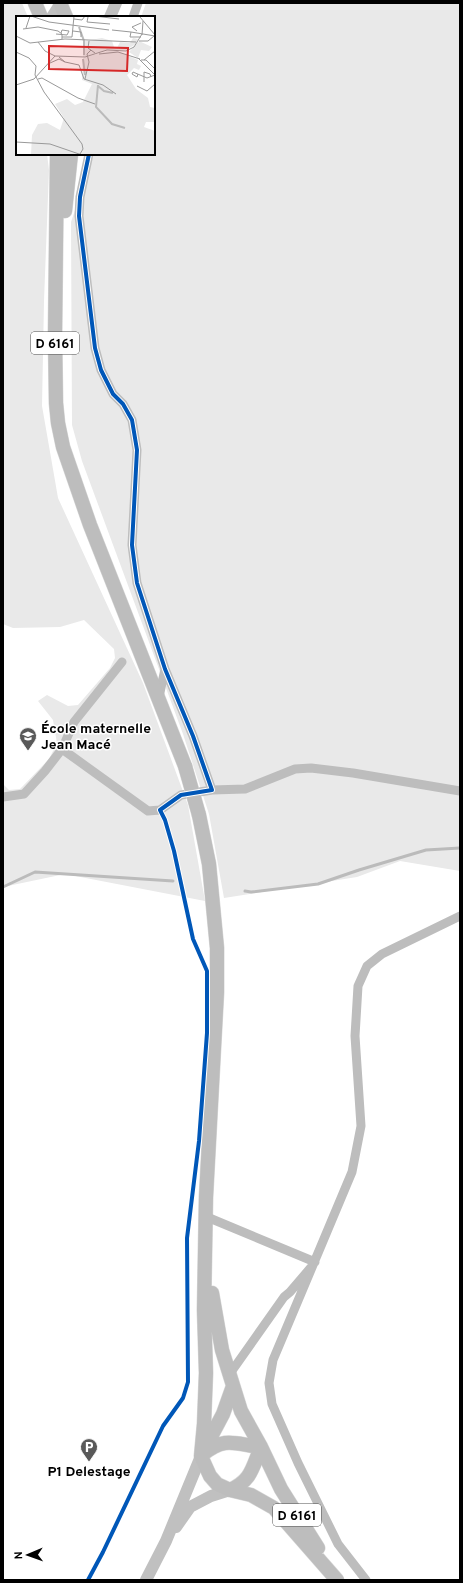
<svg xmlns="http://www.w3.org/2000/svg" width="463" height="1583" font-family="Overpass,sans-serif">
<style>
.green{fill:#e9e9e9}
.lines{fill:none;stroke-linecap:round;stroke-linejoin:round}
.stream{stroke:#bbb;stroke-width:3}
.primary-casing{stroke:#dbdbdb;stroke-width:15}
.street{stroke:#bdbdbd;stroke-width:9}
.secondary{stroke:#c0c0c0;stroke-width:12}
.primary{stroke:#bdbdbd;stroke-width:14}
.primary-bridge-casing{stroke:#dbdbdb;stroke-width:15;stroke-linecap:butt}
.primary-bridge{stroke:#bdbdbd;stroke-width:14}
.cycleway-casing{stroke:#fff;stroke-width:6}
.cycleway{stroke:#0057b8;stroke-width:4}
.labels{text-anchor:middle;stroke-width:3;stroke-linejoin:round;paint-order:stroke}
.shield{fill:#fff;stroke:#4c4c4c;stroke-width:1}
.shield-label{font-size:13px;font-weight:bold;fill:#000}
.poi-label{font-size:14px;font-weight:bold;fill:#000;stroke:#fff;text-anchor:start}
.inset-river{fill:none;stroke:#bbb;stroke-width:2}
.inset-road{fill:none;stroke:#999;stroke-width:1}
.view{fill:#d62828;fill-opacity:0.15;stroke:#d62828;stroke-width:2}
.inset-edge{fill:none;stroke:#000;stroke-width:2}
</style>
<rect width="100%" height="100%" fill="#fff"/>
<path class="green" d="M3 3H22L28 17H17V154H47L49 170 44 301 42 406 58 498 143 683 188 805 205 901 65 874 3 887V784L9 790 20 789 49 759 57 743 53 720 38 701 47 695 68 706 78 705 110 668 115 658 114 649 84 620 60 627 13 628 3 624Z
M146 3H460V871L400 861 357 877 224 898 209 814 183 734 82 461 72 425 71 222 94 154H154V17H141Z"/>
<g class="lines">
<path class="stream" d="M3 887 35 872 173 881
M245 891 251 892 318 884 359 870 426 850 460 848"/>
<g class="primary-casing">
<path id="primary" d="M35 3 41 17
M60 3 66 17
M57 154 55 336 56 403 58 423 63 447 90 525 185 766
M65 211 71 154
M199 815 209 864 217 948V992L206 1197 204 1310 206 1373 204 1424 201 1456 210 1476 217 1484 230 1490 251 1495 274 1508 337 1580
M212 1293 222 1350 241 1411 261 1447 281 1489 318 1548
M205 1448 223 1414 233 1386
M203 1454C226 1436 234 1444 261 1447
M230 1490C252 1480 252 1468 261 1447"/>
</g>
<path class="street" d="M133 17 138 3
M89 154 80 197 79 216 95 348 101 370 113 394 123 404 132 420 137 450 132 545 137 583 165 669 193 736 212 790
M159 697 165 669
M62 749 148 811 160 810 181 795 212 790 245 789 295 769 311 768 353 773 460 791
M3 797 24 794 45 771 62 749 74 722 122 662
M207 1217 315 1262
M313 1265 352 1172 361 1126 355 1036 358 986 367 966 382 954 460 916
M229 1375 284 1297 290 1292 313 1265 273 1360 269 1383 272 1404 298 1463 338 1544 366 1580"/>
<path class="secondary" d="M52 17 61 3
M110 17 116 3
M176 1527 190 1507 211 1496 230 1490
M146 1580 166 1541 201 1456"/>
<use href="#primary" class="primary"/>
<g class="primary-bridge-casing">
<path id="primary-bridge" d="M185 766 199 815"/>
</g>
<use href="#primary-bridge" class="primary-bridge"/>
<g class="cycleway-casing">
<path id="cycleway" d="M88 1580 103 1552 163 1426 183 1398 188 1382 187 1238 199 1141 207 1033V971L193 939 174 851 165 820 160 810 181 795 212 790 193 736 165 669 137 583 132 545 137 450 132 420 123 404 113 394 101 370 95 348 79 216 80 197 89 154"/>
</g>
<use href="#cycleway" class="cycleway"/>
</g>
<defs>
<g id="school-pin" transform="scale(0.9)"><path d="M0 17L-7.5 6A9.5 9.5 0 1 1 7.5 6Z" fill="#595959" stroke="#fff"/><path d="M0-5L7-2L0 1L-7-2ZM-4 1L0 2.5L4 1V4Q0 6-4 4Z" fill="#fff"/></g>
<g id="parking-pin" transform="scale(0.9)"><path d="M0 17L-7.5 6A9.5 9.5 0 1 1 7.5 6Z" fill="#595959" stroke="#fff"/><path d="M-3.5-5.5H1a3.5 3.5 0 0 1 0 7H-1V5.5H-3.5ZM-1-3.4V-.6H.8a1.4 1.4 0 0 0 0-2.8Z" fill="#fff"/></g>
</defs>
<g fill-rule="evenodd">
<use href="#school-pin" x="28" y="736"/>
<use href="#parking-pin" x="89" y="1447"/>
</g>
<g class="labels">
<g class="shield">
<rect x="31" y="332" width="48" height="22" rx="3"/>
<rect x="273" y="1504" width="48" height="22" rx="3"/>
</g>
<g class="shield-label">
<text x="55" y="348">D 6161</text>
<text x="297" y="1520">D 6161</text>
</g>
<g class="poi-label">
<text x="41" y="733">École maternelle<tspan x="41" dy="16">Jean Macé</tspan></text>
<text x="89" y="1476" text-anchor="middle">P1 Delestage</text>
</g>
</g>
<g transform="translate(16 16)">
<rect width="139" height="139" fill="#fff"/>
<path d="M86 22 96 25 98 31 101 32 104 26 114 27 117 22 122 23 120 28 110 34H92L67 41 68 25ZM123 25 136 31 133 35 125 34 122 42 113 36ZM91 35H101L122 44 121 48 125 50 123 54 118 52 111 59 120 73 132 82 134 91 139 92V106H130L128 111 139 115V139H15L16 119 22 108 31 107 44 114 48 102 39 88 51 83 59 89 67 86 76 68 66 64 67 42Z" fill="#e9e9e9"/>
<path class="inset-river" d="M63 11 68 25V39M67 43 69 59M82 69 80 91 96 108 109 112M82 70 88 75 97 77"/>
<path class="inset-road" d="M15 0 33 6 93 14M78 0 103 3M72 1 71 6 94 8M124 1 139 19M58 3 66 4 69 0M10 12 14 0M7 13 22 11 42 15 46 18V23M96 14 115 16 114 21H125M57 15 65 16V21M121 15 116 11 125 7M115 16 139 20M40 18 51 19 53 15 46 14 45 17M126 19 127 5M0 20 14 27 49 23 120 26M46 21H56L58 0M73 25 72 32 79 37M123 25H132L138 20M22 26 29 35 39 40M0 36 13 42 20 50 19 59 28 76 66 128 67 133 64 138M83 38 102 36 124 43M123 43 139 59M125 44H130L139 53M128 44 139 35M49 46 63 49 68 63 87 69 100 78M34 47 43 43 49 46 43 41M122 58 121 61 116 58 117 56 131 62 139 59M22 63 26 62 62 82 79 88M69 63 73 46 71 38 75 34M128 66V56L134 58 135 61M0 69 18 63 39 40 69 41 91 34 110 35 118 31 126 18M121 70 131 75 139 68M0 126 34 128 66 139"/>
<path class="view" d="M33 30 112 32 111 55 33 53Z"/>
<rect width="139" height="139" class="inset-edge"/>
</g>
<rect width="463" height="1583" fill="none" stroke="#000000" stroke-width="8"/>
<g transform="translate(28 1555) rotate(268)" stroke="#ffffff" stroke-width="3" paint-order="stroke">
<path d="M0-3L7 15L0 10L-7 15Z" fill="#000000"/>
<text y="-6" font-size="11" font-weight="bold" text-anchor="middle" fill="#000000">N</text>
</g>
</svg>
